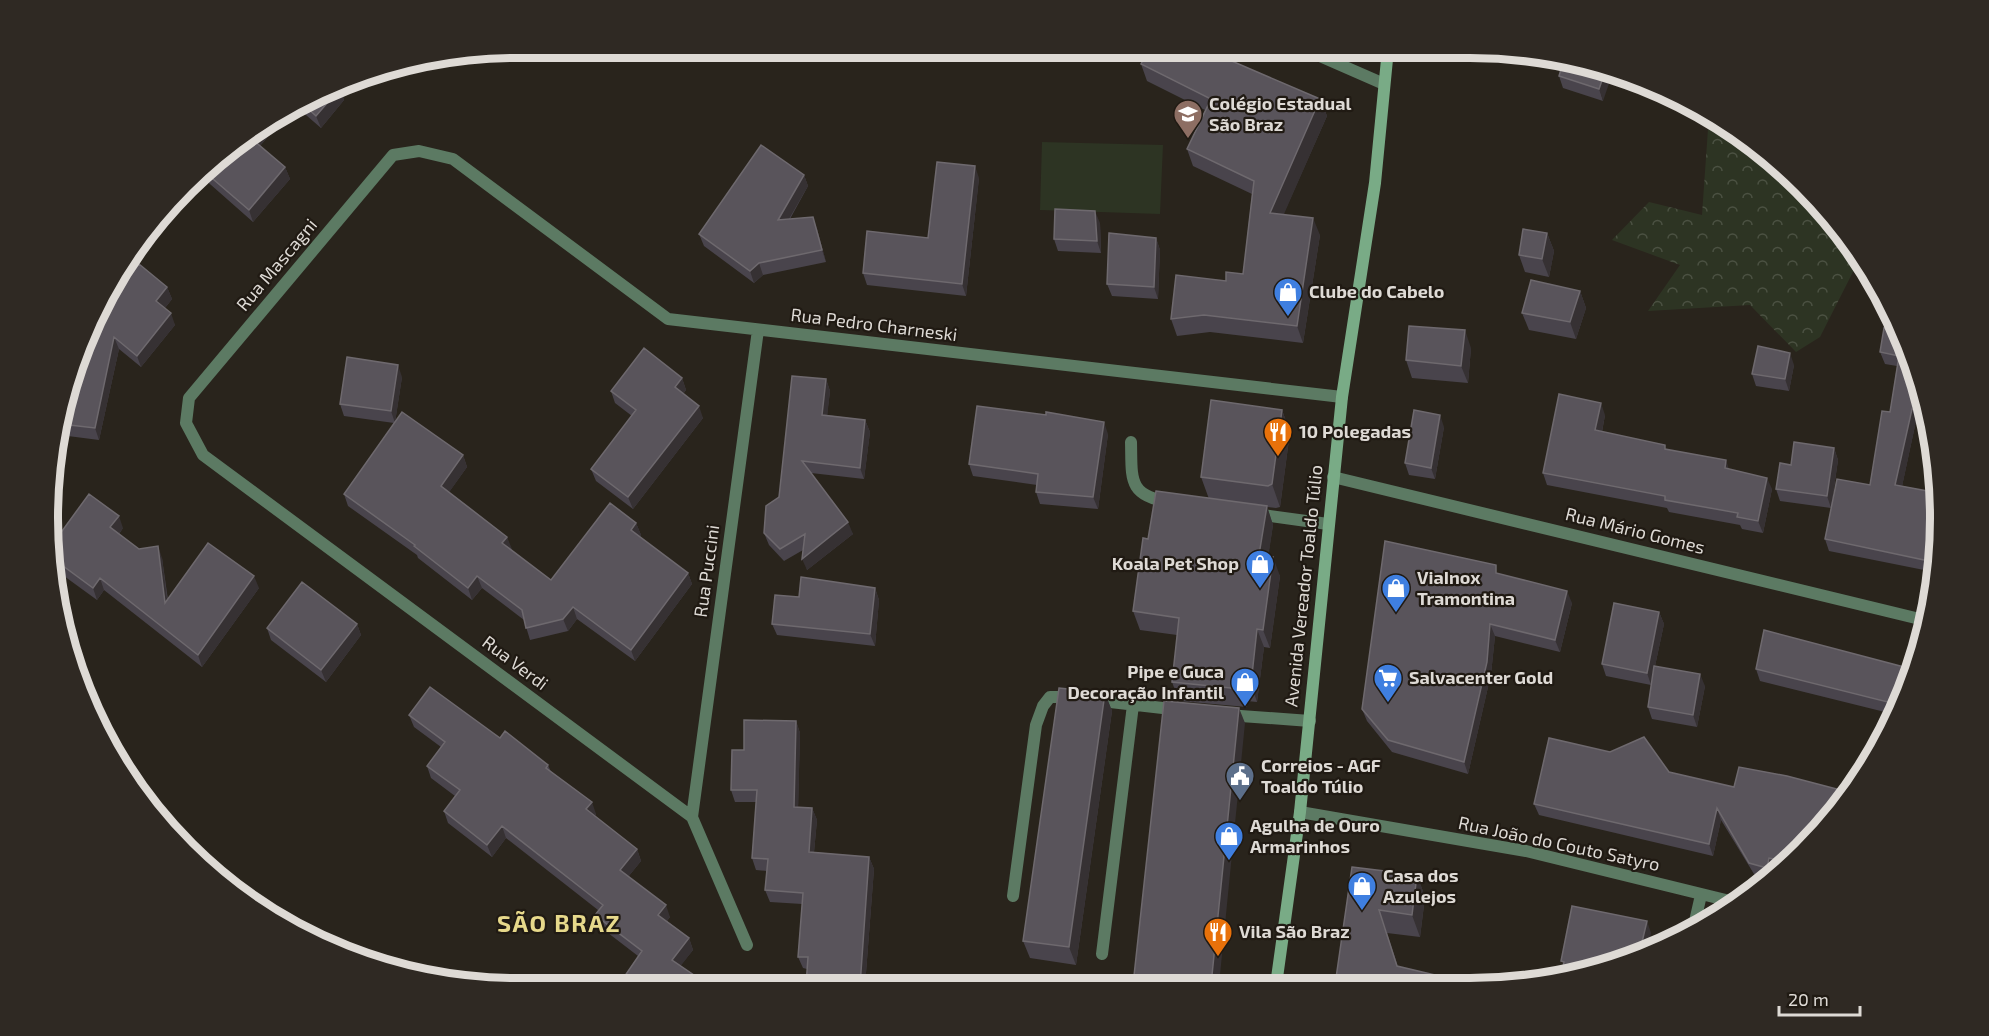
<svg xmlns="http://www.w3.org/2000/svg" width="1989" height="1036" font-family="'Exo 2',sans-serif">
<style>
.forest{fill:url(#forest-crowns)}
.pitch{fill:#2d3423}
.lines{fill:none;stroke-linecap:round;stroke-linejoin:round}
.lane{stroke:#5c7a63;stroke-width:12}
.street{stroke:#5c7a63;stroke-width:12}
.secondary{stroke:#79ab86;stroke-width:12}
.wall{fill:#49444c}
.shaded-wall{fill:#363133}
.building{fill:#59545b;stroke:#6e696e;stroke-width:1.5}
.labels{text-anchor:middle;stroke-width:4.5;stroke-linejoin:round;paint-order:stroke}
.poi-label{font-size:18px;font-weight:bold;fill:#dedad5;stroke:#201a13;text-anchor:start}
.street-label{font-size:18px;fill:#dedad5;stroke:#201a13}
.district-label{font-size:24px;font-weight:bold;letter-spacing:1.5px;fill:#e7d98b;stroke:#201a13}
.rim{fill:none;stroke:#dedad5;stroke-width:8}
</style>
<defs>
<pattern id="forest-crowns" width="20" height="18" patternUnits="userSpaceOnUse" patternTransform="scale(1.5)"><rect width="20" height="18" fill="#2d3423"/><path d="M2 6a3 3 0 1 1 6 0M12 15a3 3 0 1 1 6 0" fill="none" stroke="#4b5142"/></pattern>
</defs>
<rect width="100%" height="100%" fill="#29241c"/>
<path class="forest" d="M1709 115 1757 145 1825 208 1860 258 1820 337 1796 352 1750 305 1648 311 1680 265 1612 240 1649 202 1702 215Z"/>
<path class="pitch" d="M1042 142 1163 145 1160 214 1040 210Z"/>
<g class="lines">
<path class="lane" d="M1131 442C1132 478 1127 496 1170 502
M1255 514 1328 524
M1093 700 1180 710
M1227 715 1310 721
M1013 896 1036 725 1043 706 1050 697H1073
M1102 954 1133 705"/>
<path class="street" d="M1304 49 1384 84
M1333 477 1928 621
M1300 812 1526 851 1738 903
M692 817 758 330
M1693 930 1701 895
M747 945 692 817 203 455 186 423 189 398 393 155 419 151 453 159 668 319 1342 397"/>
<path class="secondary" d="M1276 985 1300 812 1342 397 1375 183 1388 49"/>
</g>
<path class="wall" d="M484 54 483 62 460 58Z
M1141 64 1320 99 1327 116 1283 215 1320 235 1303 343 1210 332 1177 336 1171 319 1226 281 1243 274 1252 194 1193 166 1187 149 1205 110 1147 81Z
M1593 64 1603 101 1563 88 1559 76Z
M346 84 341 90 344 100 321 128 299 109Z
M271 133 260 146 285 167 290 179 253 222 202 177 232 145Z
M804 175 808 186 790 219 817 229 826 262 763 275 754 283 704 246 699 234Z
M979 178 966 296 867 285 863 273 928 238Z
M1100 223 1101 253 1058 251 1054 239Z
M1547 233 1554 251 1549 277 1525 272 1519 255Z
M1156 238 1160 250 1158 299 1112 296 1107 284Z
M167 287 172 299 165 308 175 325 141 367 119 349 99 440 60 435 64 397 114 294Z
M1580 291 1586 308 1576 339 1529 330 1522 313Z
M1900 331 1916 367 1929 423 1916 421 1902 486 1938 493 1940 541 1934 572 1829 551 1825 539 1831 508 1780 501 1776 489 1791 465 1834 448 1838 460 1832 502 1870 485 1890 412 1897 366 1885 364 1880 352Z
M1471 348 1468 383 1412 378 1406 360Z
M1794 365 1789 391 1756 386 1752 374Z
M402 377 395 422 463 455 467 467 449 492 507 537 511 550 551 580 636 523 641 535 639 537 688 573 692 584 635 661 577 619 568 631 530 640 524 620 482 588 472 600 418 558 417 555 348 506 344 494 394 423 344 416 340 404Z
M682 378 686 390 683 394 703 418 633 509 596 481 591 469 632 416 615 403 611 391Z
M826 379 830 391 827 415 865 420 870 432 864 479 811 473 853 534 807 570 803 550 784 561 769 545 764 533Z
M1282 410 1290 432 1280 507 1276 508 1267 507 1273 525 1268 556 1280 576 1270 648 1264 647 1257 702 1247 701V707L1179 701 1172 682 1177 635 1140 630 1133 611 1148 539 1209 499 1201 477Z
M1605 415 1602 432 1667 449 1729 469 1772 489 1763 533 1742 529 1740 525 1669 512 1667 508 1547 485 1543 473Z
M1444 427 1435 479 1409 475 1405 463Z
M1108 434 1098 509 1040 504 1036 492 1037 485 973 476 969 464Z
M123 528 119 534 139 549 162 558 168 600 259 588 202 667 104 590 97 600 53 568 49 549Z
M1499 574 1572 603 1560 652 1495 636 1491 674 1468 774 1392 752 1367 721 1362 709Z
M875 588 879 600 875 646 777 635 772 624 799 597Z
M1659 612 1664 624 1655 666 1705 686 1697 727 1652 719 1648 707 1651 685 1606 676 1602 664Z
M357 624 361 635 326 682 271 640 267 628Z
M1915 665 1897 715 1760 681 1756 669 1908 668Z
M1105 693 1112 711 1076 965 1030 958 1023 941Z
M409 715 500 738 548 765 551 772 596 814 595 816 637 849 641 861 628 877 670 917 667 921 689 938 693 950 680 966 710 986 618 987V986L638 956 599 926 595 915 598 910 506 838 492 857 448 823 444 811 455 796 431 778 427 766 441 747 414 727Z
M796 721 800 733 798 807 812 808 817 820 814 852 869 857 874 869 865 986H806L807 969 803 968 798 957 802 904 770 902 765 890 767 871 756 870 752 858 756 802H735L731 790 744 750Z
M1669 772 1824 828 1776 870H1774L1773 873 1767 878 1754 874 1721 820 1713 856 1539 815 1534 804Z
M1352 867 1417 875 1425 897 1420 937 1387 933 1398 967 1465 982 1466 984 1335 985Z"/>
<path class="shaded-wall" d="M480 54H484L483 62Z
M1606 69 1613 72 1603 101 1599 89Z
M346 84 341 90 344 100 321 128 316 116 336 90Z
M1320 99 1327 116 1277 230 1270 213Z
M268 126 271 133 256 150 252 139 259 131Z
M975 166 979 178 966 296 962 284Z
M285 167 290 179 253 222 249 210Z
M804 175 808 186 782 231 778 220Z
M1095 211 1100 223 1101 253 1097 241Z
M813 217 817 229 826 262 822 250Z
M1313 218 1320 235 1303 343 1297 326Z
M1547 233 1554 251 1549 277 1542 259Z
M1156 238 1160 250 1158 299 1154 287Z
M759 263 763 275 754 283 750 271Z
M167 287 172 299 161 313 156 301Z
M1580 291 1586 308 1576 339 1570 322Z
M171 313 175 325 141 367 137 356Z
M1465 330 1471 348 1468 383 1461 366Z
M114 337 119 349 99 440 95 428Z
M1790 353 1794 365 1789 391 1785 379Z
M398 365 402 377 395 423 391 411Z
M682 378 686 390 679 399 675 387Z
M826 379 830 391 826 427 822 415Z
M1601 403 1605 415 1600 442 1595 430Z
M699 406 703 418 633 509 628 497Z
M1912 409 1916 421 1900 496 1895 485Z
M1282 410 1290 432 1280 507 1272 484Z
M1440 415 1444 427 1435 479 1431 468Z
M865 420 870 432 864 479 860 468Z
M1104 422 1108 434 1098 509 1093 497Z
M1834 448 1838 460 1831 508 1827 496Z
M463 455 467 467 445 498 441 486Z
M1726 460 1730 472 1725 468Z
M1767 478 1772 489 1763 533 1758 521Z
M1267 506 1273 525 1266 573 1259 555Z
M1939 511 1940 541 1934 572 1929 561Z
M119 516 123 528 115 539 110 527Z
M848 522 853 534 807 570 802 559Z
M636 523 641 535 635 542 631 530Z
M507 537 512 549 507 555 502 543Z
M158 546 162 558 169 615 165 603Z
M1273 557 1280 576 1270 648 1263 630Z
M688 573 692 584 635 661 631 650Z
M254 576 259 588 202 667 198 655Z
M477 576 482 588 472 600 468 588Z
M100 578 104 590 97 600 93 588Z
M875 588 879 600 875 646 870 634Z
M1567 591 1572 603 1560 652 1555 640Z
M573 607 577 619 568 631 563 619Z
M1659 612 1664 624 1651 685 1647 673Z
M357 624 361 635 326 682 321 670Z
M1490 624 1495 636 1491 674 1468 774 1464 762Z
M1257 629 1264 647 1257 702 1251 684Z
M1700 674 1705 686 1697 727 1693 715Z
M1240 683 1247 701V707L1240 689Z
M1105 693 1112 711 1076 965 1069 947Z
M1239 708 1245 723 1219 985H1211Z
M796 721 800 733 798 818 794 807Z
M592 802 596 814 591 821 586 809Z
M812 808 817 820 813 863 809 852Z
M1717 808 1721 820 1713 856 1709 844Z
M502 826 506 838 492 857 487 845Z
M637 849 641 861 624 882 620 870Z
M869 857 874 869 865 986H860Z
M1769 858 1774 870 1773 873 1770 876 1767 868Z
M1417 875 1425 897 1420 937 1412 915Z
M666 905 670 917 662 927 658 915Z
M1379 910 1387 933 1403 984 1397 966Z
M1647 921 1651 933 1647 953 1639 955Z
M689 938 693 950 676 972 672 960Z"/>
<path class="building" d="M1149 49H1204L1320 99 1270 213 1313 218 1297 326 1204 315 1171 319 1176 275 1226 281V272L1243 274 1254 181 1187 149 1211 99 1141 64Z
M1564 59 1593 64 1606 69 1599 89 1559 76Z
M339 88H340L316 116 305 106Z
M259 131 252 139 285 167 249 210 206 173 232 145Z
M761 145 804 175 778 220 813 217 822 250 759 263 750 271 699 234Z
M937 162 975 166 962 284 863 273 867 231 928 238Z
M1055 209 1095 211 1097 241 1054 239Z
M1523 229 1547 233 1542 259 1519 255Z
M1109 233 1156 238 1154 287 1107 284Z
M139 264 167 287 156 301 171 313 137 356 114 337 95 428 61 424 64 397 111 292 114 294Z
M1531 280 1580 291 1570 322 1522 313Z
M1409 326 1465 330 1461 366 1406 360Z
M1884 328 1900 331 1916 367 1926 411 1912 409 1895 485 1938 493 1939 511 1929 561 1825 539 1837 479 1870 485 1882 411 1890 412 1899 356 1880 352Z
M1758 346 1790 353 1785 379 1752 374Z
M644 348 682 378 675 387 699 406 628 497 591 469 636 410 611 391Z
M347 357 398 365 391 411 340 404Z
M792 376 826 379 822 415 865 420 860 468 802 461 848 522 802 559 805 534 780 549 764 533 766 506 779 497Z
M1559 394 1601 403 1595 430 1665 445V449L1726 460 1725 468 1767 478 1758 521 1737 517 1738 513 1665 500V496L1543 473Z
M1211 400 1282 410 1272 484 1268 486 1201 477Z
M977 406 1046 415V412L1104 422 1093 497 1036 492 1038 474 969 464Z
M1414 410 1440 415 1431 468 1405 463Z
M402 412 463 455 441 486 507 537 502 543 551 580 610 503 636 523 631 530 688 573 631 650 573 607 563 619 526 628 522 610 477 576 468 588 414 546 415 545 344 494Z
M1794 442 1834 448 1827 496 1776 489 1780 463 1791 465Z
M1156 491 1267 506 1259 555 1273 557 1263 630 1257 629 1251 684 1240 683V689L1172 682 1179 618 1133 611 1143 538 1148 539Z
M89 494 119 516 110 527 139 549 158 546 165 603 208 543 254 576 198 655 100 578 93 588 51 557 49 549Z
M1385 541 1496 565V573L1567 591 1555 640 1490 624 1487 662 1464 762 1388 740 1362 709Z
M801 577 875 588 870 634 772 624 775 595 799 597Z
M302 582 357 624 321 670 267 628Z
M1614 603 1659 612 1647 673 1602 664Z
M1764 630 1908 668 1909 664 1915 665 1900 707V705L1756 669Z
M1654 666 1700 674 1693 715 1648 707Z
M430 687 500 738 505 731 548 765 546 768 592 802 586 809 637 849 620 870 666 905 658 915 689 938 672 960 710 986 619 987 618 986 642 951 595 915 603 905 502 826 487 845 444 811 460 790 427 766 445 742 409 715Z
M1059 688 1105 693 1069 947 1023 941Z
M1164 701 1239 708 1211 985H1133Z
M744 720 796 721 794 807 812 808 809 852 869 857 860 986H806L808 957H798L803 893 765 890 768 859 752 858 757 790H731L732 750H744Z
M1644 737 1669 772 1734 787 1739 767 1787 776 1848 792 1824 828 1786 861 1769 858 1767 868 1749 863 1717 808 1709 844 1534 804 1549 738 1610 752Z
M1352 867 1417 875 1412 915 1379 910 1397 966 1465 982V984L1335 985Z
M1572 906 1647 921 1639 955 1561 976 1564 962 1561 961Z
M755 978 758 986H735Z"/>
<defs>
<g id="school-pin" transform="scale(1.5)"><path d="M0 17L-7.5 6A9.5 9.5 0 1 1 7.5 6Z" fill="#8d6e63" stroke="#201a13"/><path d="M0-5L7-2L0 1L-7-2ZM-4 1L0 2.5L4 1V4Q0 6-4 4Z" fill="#fff"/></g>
<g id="shop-pin" transform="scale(1.5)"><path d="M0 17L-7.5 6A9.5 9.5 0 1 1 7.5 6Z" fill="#3f7fe0" stroke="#201a13"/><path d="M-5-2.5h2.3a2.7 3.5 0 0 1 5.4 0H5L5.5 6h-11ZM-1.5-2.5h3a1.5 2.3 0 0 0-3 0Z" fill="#fff"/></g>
<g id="restaurant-pin" transform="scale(1.5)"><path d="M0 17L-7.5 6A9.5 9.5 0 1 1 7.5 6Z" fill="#e8710a" stroke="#201a13"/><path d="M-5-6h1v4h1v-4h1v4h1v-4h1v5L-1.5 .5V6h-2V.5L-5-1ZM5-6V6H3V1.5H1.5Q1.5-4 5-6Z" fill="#fff"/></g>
<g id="supermarket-pin" transform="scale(1.5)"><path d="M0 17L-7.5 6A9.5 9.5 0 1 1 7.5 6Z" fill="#3f7fe0" stroke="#201a13"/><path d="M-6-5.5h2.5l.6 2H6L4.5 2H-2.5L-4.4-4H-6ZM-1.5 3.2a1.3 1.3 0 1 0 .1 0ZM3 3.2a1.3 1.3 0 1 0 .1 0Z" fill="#fff"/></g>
<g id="civic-pin" transform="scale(1.5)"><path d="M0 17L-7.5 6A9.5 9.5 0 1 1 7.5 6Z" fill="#5c6f8a" stroke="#201a13"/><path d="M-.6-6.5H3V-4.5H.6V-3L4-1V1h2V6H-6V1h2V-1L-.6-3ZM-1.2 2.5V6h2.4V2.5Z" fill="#fff"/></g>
</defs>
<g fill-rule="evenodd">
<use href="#school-pin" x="1188" y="114"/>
<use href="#shop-pin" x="1288" y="292"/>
<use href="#restaurant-pin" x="1278" y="432"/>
<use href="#shop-pin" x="1260" y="564"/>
<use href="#shop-pin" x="1396" y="588"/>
<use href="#supermarket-pin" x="1388" y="678"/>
<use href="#shop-pin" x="1245" y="682"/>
<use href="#civic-pin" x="1240" y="776"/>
<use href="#shop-pin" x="1229" y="836"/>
<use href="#shop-pin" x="1362" y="886"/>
<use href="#restaurant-pin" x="1218" y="932"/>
</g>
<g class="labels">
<g class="poi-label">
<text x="1209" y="110">Colégio Estadual<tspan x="1209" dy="21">São Braz</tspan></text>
<text x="1309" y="298">Clube do Cabelo</text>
<text x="1299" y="438">10 Polegadas</text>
<text x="1239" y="570" text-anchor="end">Koala Pet Shop</text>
<text x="1417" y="584">ViaInox<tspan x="1417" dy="21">Tramontina</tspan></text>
<text x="1224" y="678" text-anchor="end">Pipe e Guca<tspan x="1224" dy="21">Decoração Infantil</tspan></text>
<text x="1409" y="684">Salvacenter Gold</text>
<text x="1261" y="772">Correios - AGF<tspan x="1261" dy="21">Toaldo Túlio</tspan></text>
<text x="1250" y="832">Agulha de Ouro<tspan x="1250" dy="21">Armarinhos</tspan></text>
<text x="1383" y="882">Casa dos<tspan x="1383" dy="21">Azulejos</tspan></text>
<text x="1239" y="938">Vila São Braz</text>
</g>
<g class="street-label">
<text transform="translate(277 265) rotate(-50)" y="6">Rua Mascagni</text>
<text transform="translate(874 325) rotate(7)" y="6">Rua Pedro Charneski</text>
<text transform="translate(1635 531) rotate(14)" y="6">Rua Mário Gomes</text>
<text transform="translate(707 571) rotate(-82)" y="6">Rua Puccini</text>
<text transform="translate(1304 586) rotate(-84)" y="6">Avenida Vereador Toaldo Túlio</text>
<text transform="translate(515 663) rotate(37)" y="6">Rua Verdi</text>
<text transform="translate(1559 844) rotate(12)" y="6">Rua João do Couto Satyro</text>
</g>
<g class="district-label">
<text x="559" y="932">SÃO BRAZ</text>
</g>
</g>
<path d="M0 0H1989V1036H0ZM518 58H1470A460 460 0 0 1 1930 518V518A460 460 0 0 1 1470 978H518A460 460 0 0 1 58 518V518A460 460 0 0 1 518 58Z" fill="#2f2923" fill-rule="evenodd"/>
<path class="rim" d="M518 58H1470A460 460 0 0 1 1930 518V518A460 460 0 0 1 1470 978H518A460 460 0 0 1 58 518V518A460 460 0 0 1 518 58Z"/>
<path d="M1779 1006v9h81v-9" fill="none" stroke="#dedad5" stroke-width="3"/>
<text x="1788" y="1006" font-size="18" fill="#dedad5" stroke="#201a13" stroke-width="4.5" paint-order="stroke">20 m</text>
</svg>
